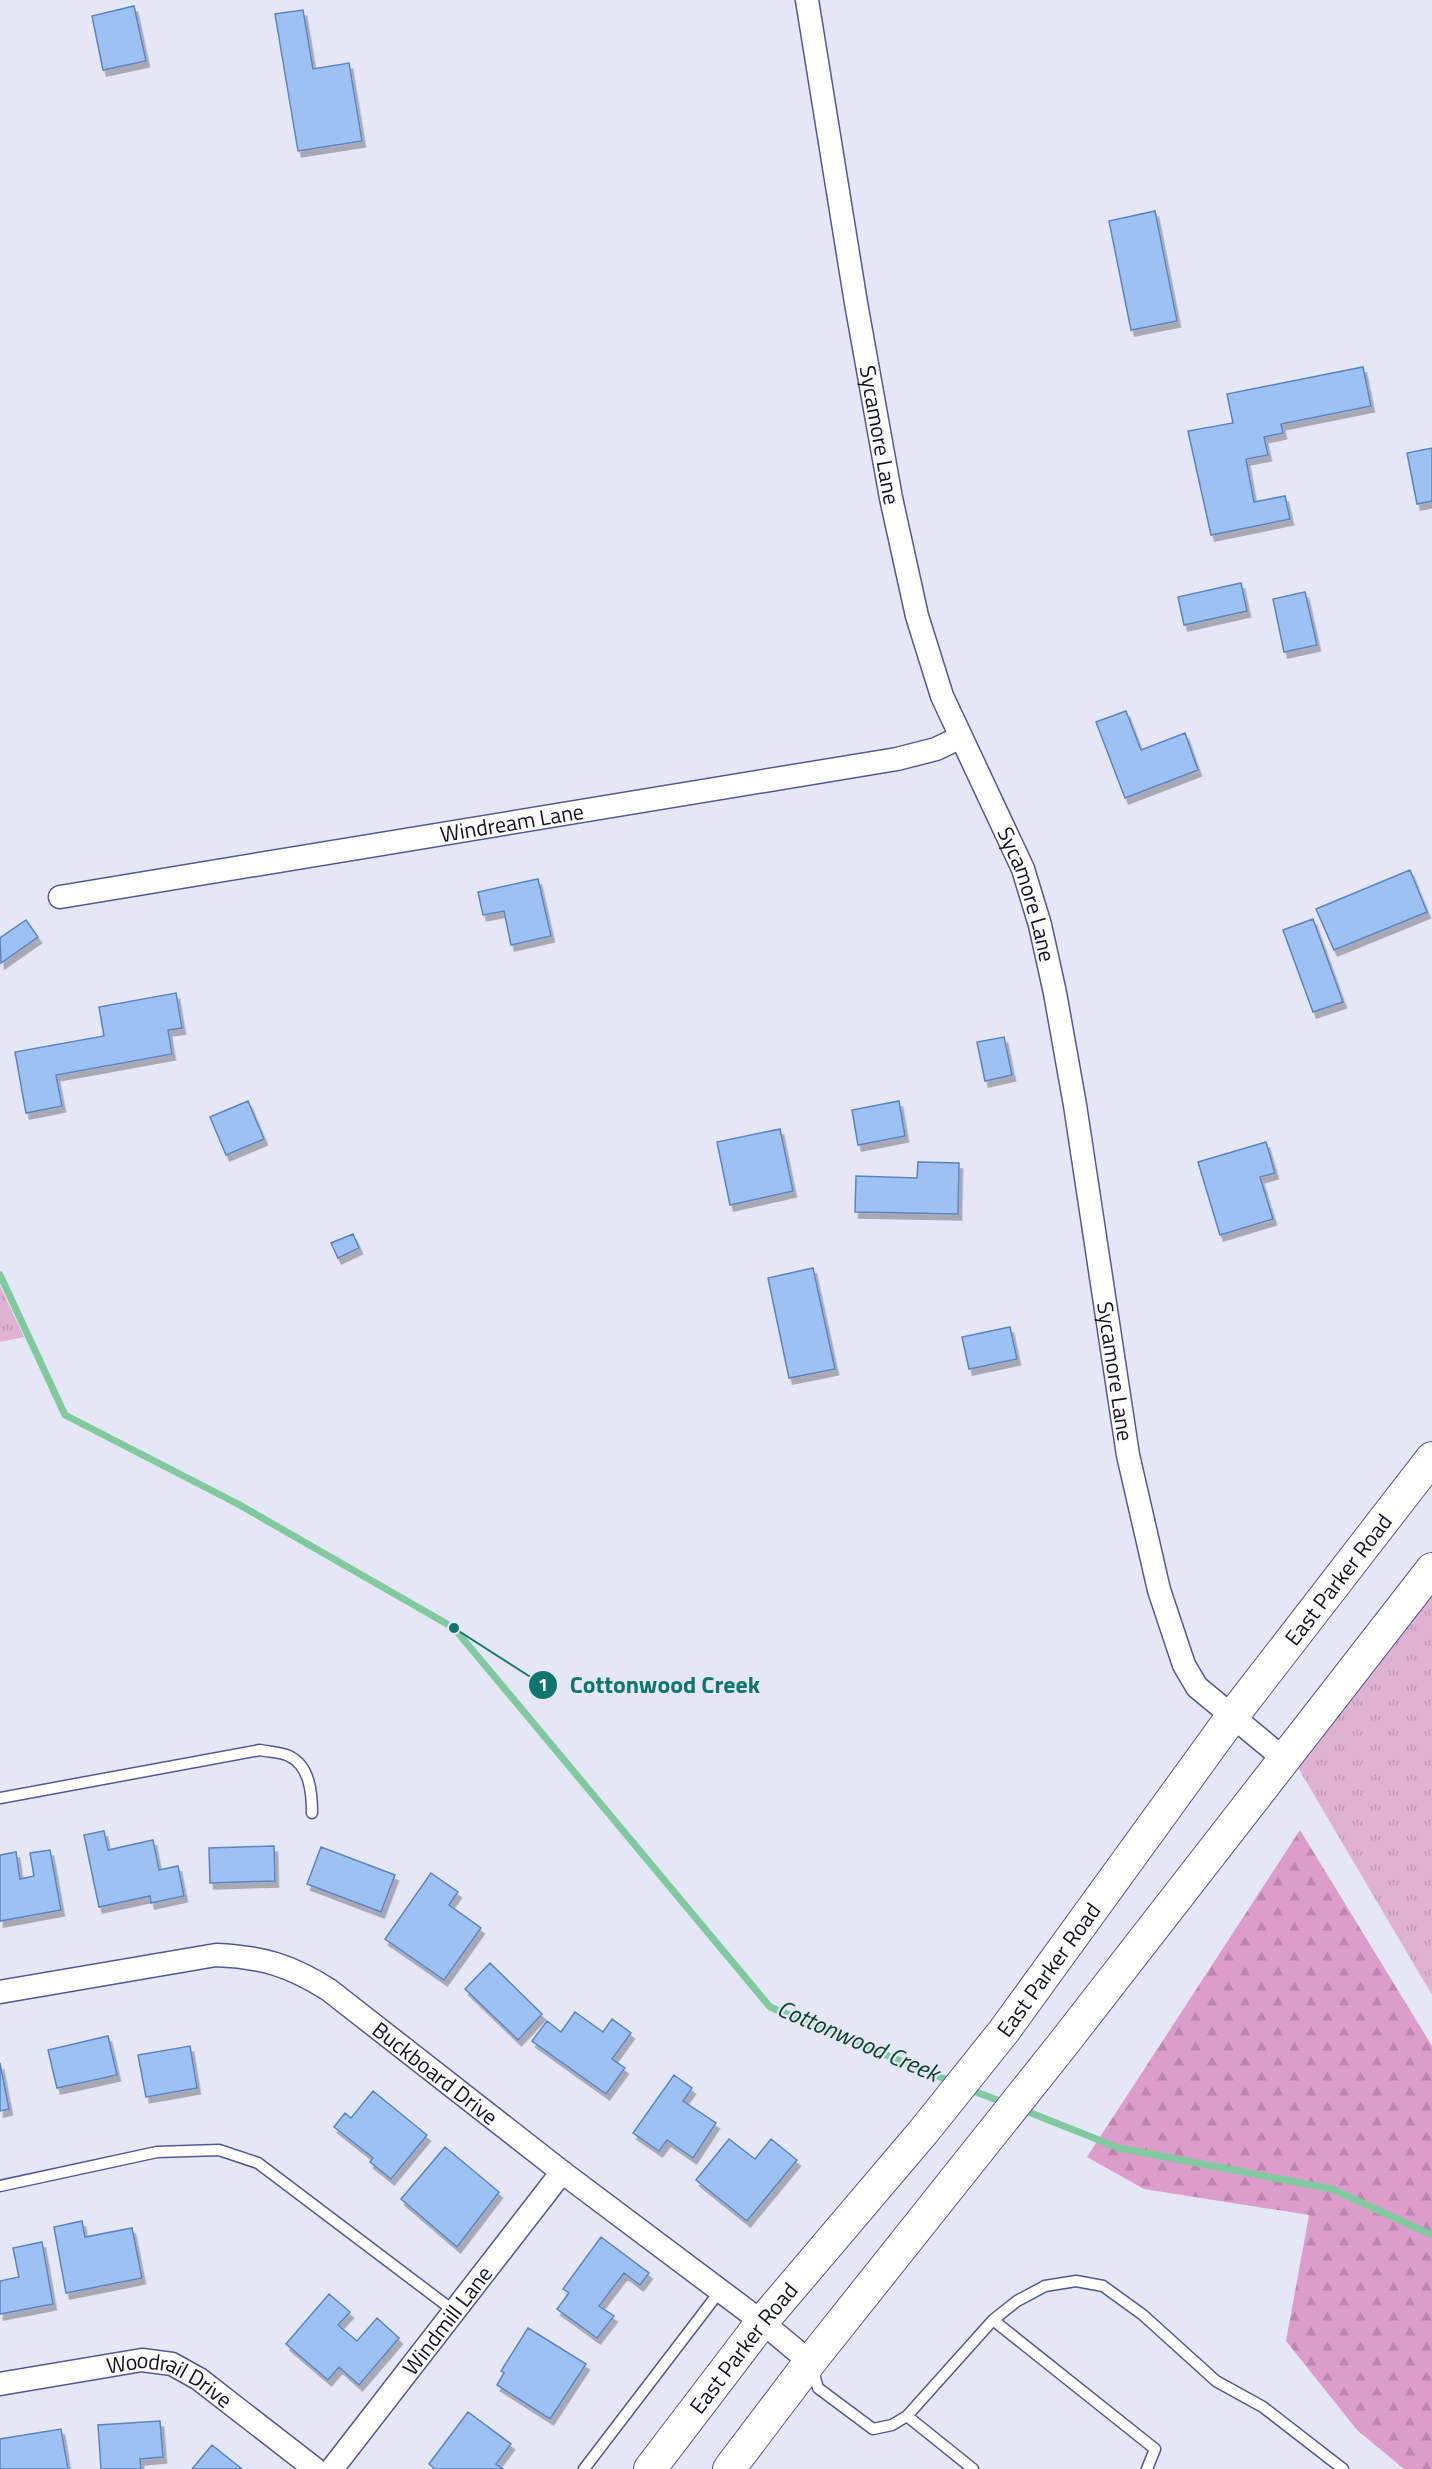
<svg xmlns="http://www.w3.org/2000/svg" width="1432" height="2469" font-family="'Titillium Web',sans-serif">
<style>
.grass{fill:url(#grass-tufts)}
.forest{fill:url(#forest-firs)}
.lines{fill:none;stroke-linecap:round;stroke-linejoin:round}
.stream{stroke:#81c99f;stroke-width:7}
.building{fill:#9ec1f4;stroke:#5b84bf;stroke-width:1.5;filter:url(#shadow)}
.service-casing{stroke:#515897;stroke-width:13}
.minor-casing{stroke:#515897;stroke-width:25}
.secondary-casing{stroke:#515897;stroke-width:34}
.service{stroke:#fff;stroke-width:10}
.minor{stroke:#fff;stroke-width:22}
.secondary{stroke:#fff;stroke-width:32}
.labels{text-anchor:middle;stroke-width:4.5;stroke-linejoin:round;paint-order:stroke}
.street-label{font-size:22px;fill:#0f112a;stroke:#e5e7f6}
.water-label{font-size:24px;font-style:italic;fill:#094428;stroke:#e5e7f6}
.leader{fill:none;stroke:#0f766e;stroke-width:2}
.callout-dot{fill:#0f766e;stroke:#e5e7f6;stroke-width:2}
.mark-label{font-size:18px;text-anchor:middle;font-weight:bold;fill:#fff}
.callout-label{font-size:24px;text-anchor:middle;font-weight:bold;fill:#0f766e;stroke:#e5e7f6;stroke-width:4.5;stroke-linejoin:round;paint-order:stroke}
</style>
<defs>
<pattern id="grass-tufts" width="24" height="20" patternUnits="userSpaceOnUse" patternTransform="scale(1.5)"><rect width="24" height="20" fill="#dfb2d1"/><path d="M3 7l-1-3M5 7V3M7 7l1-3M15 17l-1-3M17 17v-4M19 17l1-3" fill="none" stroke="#be98b4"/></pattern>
<pattern id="forest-firs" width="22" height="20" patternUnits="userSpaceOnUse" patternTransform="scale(1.5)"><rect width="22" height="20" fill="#dc9dca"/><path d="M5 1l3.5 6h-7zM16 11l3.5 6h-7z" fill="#bc86ae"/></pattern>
<filter id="shadow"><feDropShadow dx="3.5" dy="6" stdDeviation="0" flood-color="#0004"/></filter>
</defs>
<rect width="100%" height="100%" fill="#e5e7f6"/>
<path class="grass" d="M0 1286 24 1337 0 1342Z
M1432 1594V1995L1297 1766Z"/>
<path class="forest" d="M1300 1830 1432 2046V2469H1404L1357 2430 1286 2341 1309 2215 1144 2189 1087 2157Z"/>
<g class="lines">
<path class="stream" d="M0 1275 65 1415 238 1504 454 1628 770 2007 952 2082
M968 2089 1005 2103
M1021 2109 1119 2148 1332 2189 1432 2235"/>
</g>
<path class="building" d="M134 6 146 61 103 70 92 16Z
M303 10 313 69 349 63 362 141 298 151 275 14Z
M1155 211 1177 321 1131 330 1109 221Z
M1363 367 1371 406 1281 424 1283 433 1264 437 1268 455 1246 459 1254 502 1285 496 1290 519 1211 535 1188 431 1233 423 1227 394Z
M1432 448V501L1417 504 1407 453Z
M1241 583 1247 611 1184 625 1178 597Z
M1305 592 1317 645 1284 652 1273 599Z
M1126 711 1141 750 1185 733 1198 770 1125 798 1096 722Z
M1410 870 1427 912 1334 950 1316 909Z
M538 879 551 936 511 945 504 911 483 915 478 892Z
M1313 919 1343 1002 1313 1012 1283 930Z
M26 920 38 937 1 963 0 938Z
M176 993 182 1028 168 1030 172 1054 56 1075 62 1106 26 1113 15 1052 104 1036 99 1007Z
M1004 1037 1012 1075 985 1081 977 1042Z
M248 1101 264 1139 226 1155 210 1117Z
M899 1101 905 1136 858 1145 852 1110Z
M780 1129 793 1191 730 1205 717 1142Z
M1266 1142 1275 1173 1260 1177 1273 1219 1220 1235 1198 1162Z
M918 1162 959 1163 958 1214 855 1212 856 1176 917 1178Z
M353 1234 359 1248 338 1258 331 1243Z
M813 1268 835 1369 789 1378 768 1278Z
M1010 1327 1017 1359 969 1369 962 1337Z
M104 1831 108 1850 153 1840 159 1870 178 1866 184 1896 151 1903 150 1896 99 1907 84 1835Z
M274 1846 275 1881 210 1883 209 1848Z
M321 1847 395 1875 381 1912 307 1884Z
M50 1850 61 1910 0 1921V1855L16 1852 20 1879 34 1876 30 1853Z
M431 1873 458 1892 449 1905 481 1928 444 1980 385 1939Z
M490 1963 542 2014 518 2040 465 1989Z
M575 2012 603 2032 612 2019 631 2033 612 2059 625 2068 606 2094 532 2041 547 2021 561 2032Z
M108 2036 117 2075 57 2088 48 2050Z
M190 2046 197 2088 146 2097 138 2055Z
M0 2063 9 2109 0 2111Z
M674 2075 692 2088 683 2101 716 2123 693 2158 667 2140 659 2151 633 2133Z
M373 2091 427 2135 391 2179 370 2162 373 2158 334 2127 345 2113 351 2118Z
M729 2139 755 2159 771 2139 797 2160 747 2221 696 2180Z
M445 2147 499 2192 457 2247 401 2199Z
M82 2221 85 2237 132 2228 142 2278 66 2293 54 2227Z
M601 2237 649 2273 640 2285 624 2273 599 2306 614 2316 597 2338 557 2309 569 2293 563 2289Z
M42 2242 53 2304 0 2314V2281L19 2277 13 2248Z
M329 2294 350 2312 338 2325 357 2341 377 2318 399 2338 359 2385 339 2367 328 2380 286 2344Z
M528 2328 586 2364 550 2419 497 2385 504 2373 501 2371Z
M468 2412 511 2444 496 2464 503 2469H435L429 2464Z
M160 2421 163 2457 140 2459 141 2469H101L98 2425Z
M61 2429 68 2469H0V2439Z
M212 2445 242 2469H192Z"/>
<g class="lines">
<g class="service-casing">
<path id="service" d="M0 1798 260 1750C269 1752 281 1752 289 1756 310 1766 312 1793 312 1813
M0 2186 157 2152 219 2150 258 2163 454 2311
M993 2320 1155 2449 1147 2469
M812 2368 818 2388 873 2429 892 2425 907 2416 993 2320 1017 2301 1045 2286 1076 2281 1103 2286 1143 2315 1216 2381 1263 2407 1343 2469
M907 2416 973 2469
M584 2469 720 2291"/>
</g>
<g class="minor-casing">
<g id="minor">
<path id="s1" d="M807 0 856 303 891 498 917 616 942 696 1023 869 1040 925 1055 993 1075 1105 1128 1455 1159 1590 1184 1665 1197 1687 1284 1759"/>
<path id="s2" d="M60 897 897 759 936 749 961 737"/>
<path id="s3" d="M0 1992 216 1955C262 1957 290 1965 329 1990L562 2172 762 2322 810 2362"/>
<path id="s4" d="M0 2384 142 2360 172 2364 199 2379 315 2469"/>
<path id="s5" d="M332 2469 562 2172"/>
</g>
</g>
<g class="secondary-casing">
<g id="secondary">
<path id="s6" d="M650 2469 762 2322 924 2131 1004 2031 1231 1718 1432 1458"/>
<path d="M729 2469 810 2362 1063 2044 1432 1569"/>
</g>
</g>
<use href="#service" class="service"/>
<use href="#minor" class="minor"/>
<use href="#secondary" class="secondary"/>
</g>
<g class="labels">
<g class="street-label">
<text dy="8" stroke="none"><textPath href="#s1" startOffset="441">Sycamore Lane</textPath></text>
<text dy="8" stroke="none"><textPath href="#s2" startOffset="458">Windream Lane</textPath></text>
<text dy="8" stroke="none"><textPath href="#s1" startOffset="926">Sycamore Lane</textPath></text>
<text dy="8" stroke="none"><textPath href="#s1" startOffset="1412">Sycamore Lane</textPath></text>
<text dy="8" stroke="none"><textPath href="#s6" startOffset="1125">East Parker Road</textPath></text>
<text dy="8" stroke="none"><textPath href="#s6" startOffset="639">East Parker Road</textPath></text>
<text dy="8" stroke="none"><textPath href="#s3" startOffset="474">Buckboard Drive</textPath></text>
<text dy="8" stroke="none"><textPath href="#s5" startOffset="188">Windmill Lane</textPath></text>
<text dy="8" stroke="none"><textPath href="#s6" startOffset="153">East Parker Road</textPath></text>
<text dy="8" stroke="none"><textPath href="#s4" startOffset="176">Woodrail Drive</textPath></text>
</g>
<g class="water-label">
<text transform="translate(858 2041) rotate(23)" y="8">Cottonwood Creek</text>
</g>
</g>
<path class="leader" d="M454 1628L543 1685"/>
<g class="callout-dot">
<circle cx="454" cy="1628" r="6"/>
<circle cx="543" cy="1685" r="15"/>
</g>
<g class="mark-label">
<text x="543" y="1691">1</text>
</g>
<g class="callout-label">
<text x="665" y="1693">Cottonwood Creek</text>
</g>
</svg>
